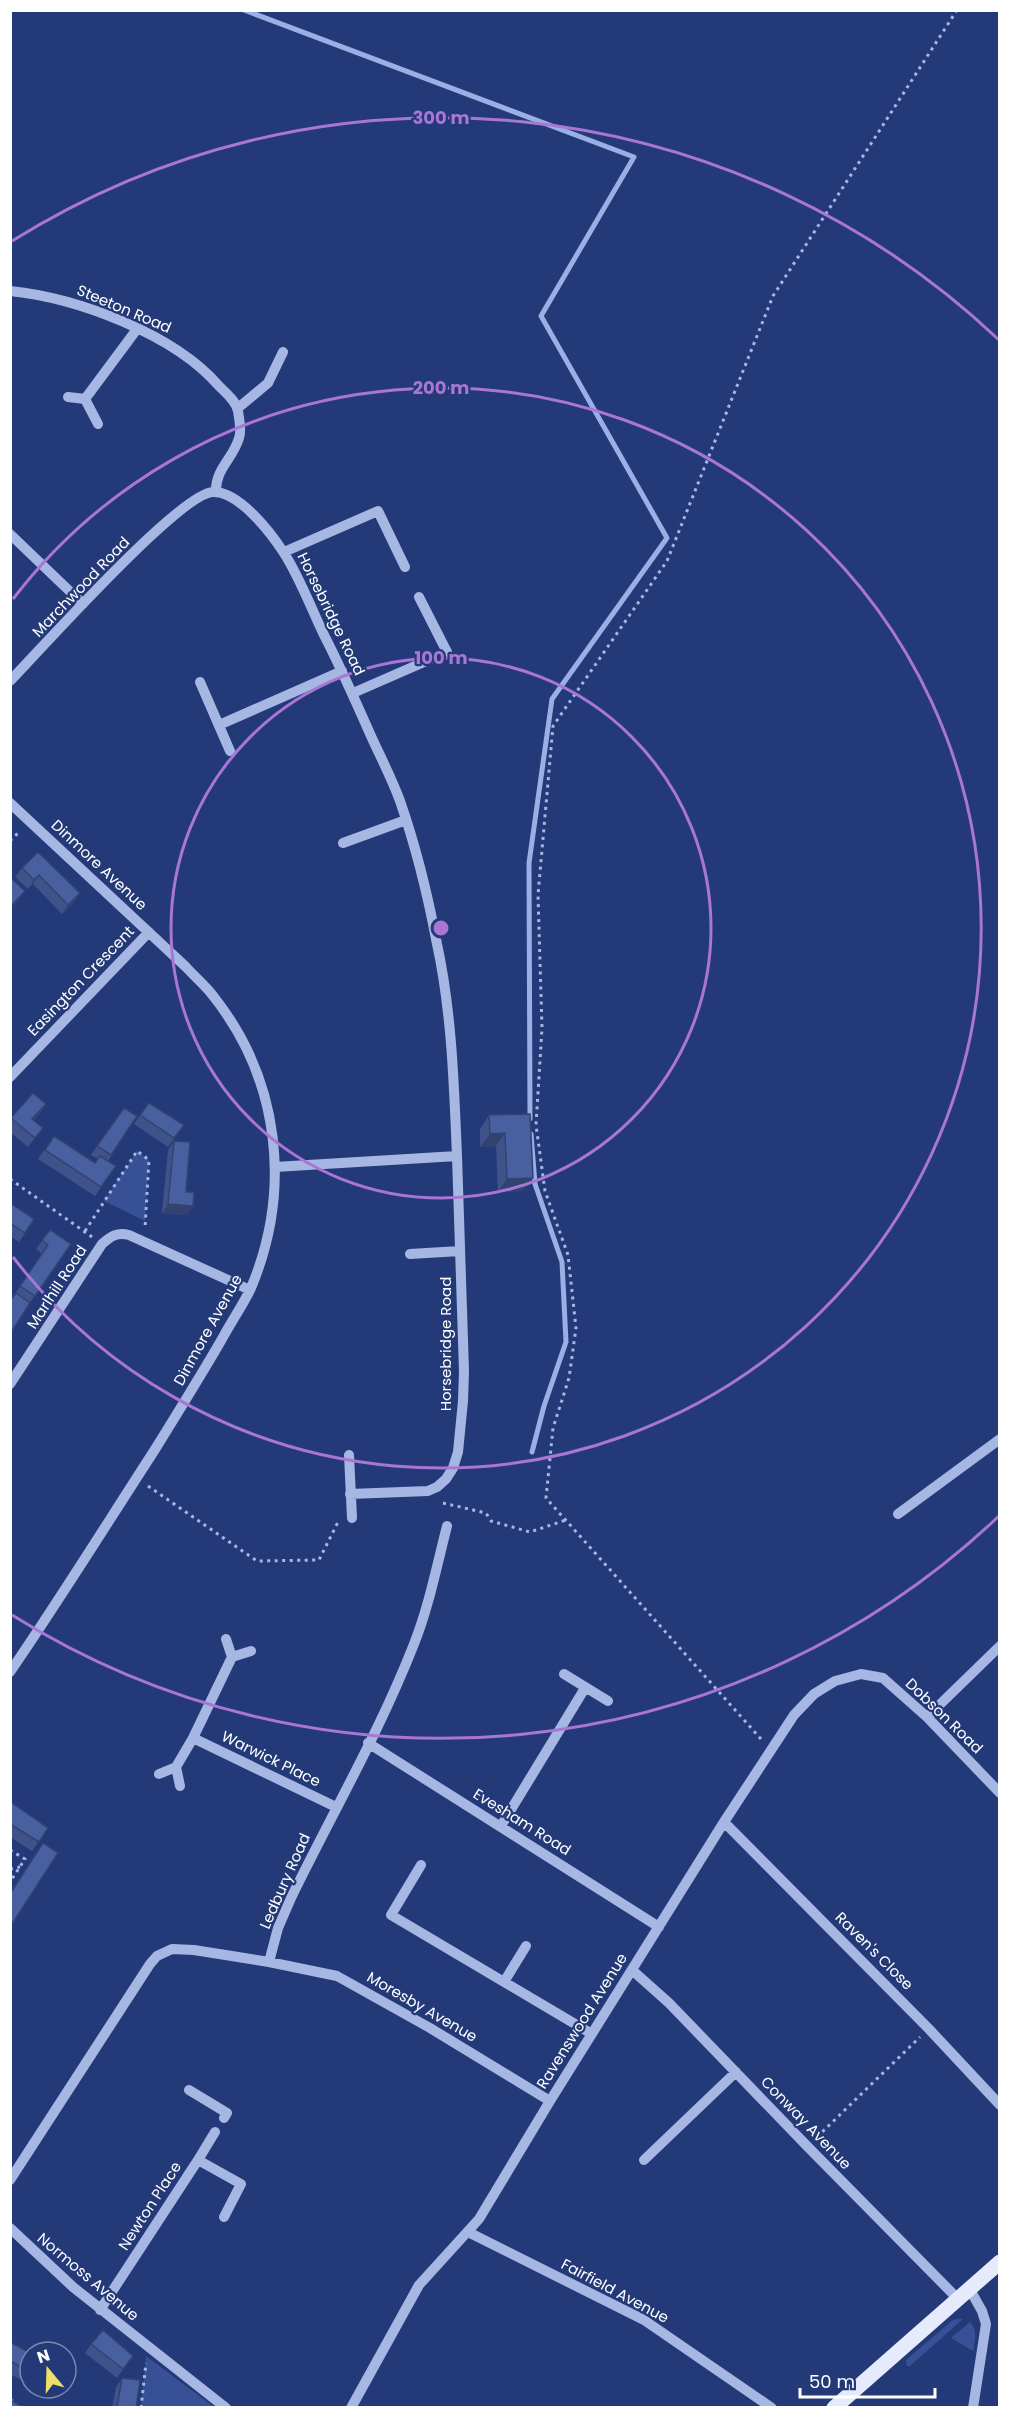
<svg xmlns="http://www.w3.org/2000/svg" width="1010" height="2418" font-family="Poppins,sans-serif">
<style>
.green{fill:#385196}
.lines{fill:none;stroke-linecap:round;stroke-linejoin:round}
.stream{stroke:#9aafe4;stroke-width:5}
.path{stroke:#a6b7e3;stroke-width:3;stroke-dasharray:3 4.5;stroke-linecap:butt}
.minor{stroke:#a6b7e3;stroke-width:10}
.major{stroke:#e5eafc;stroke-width:15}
.wall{fill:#3f538a}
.shaded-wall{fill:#334370}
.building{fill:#4960a0;stroke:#334370;stroke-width:1.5}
.ring{fill:none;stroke:#a976d5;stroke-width:3}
.labels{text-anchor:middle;stroke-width:4.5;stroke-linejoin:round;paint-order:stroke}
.street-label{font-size:15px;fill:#fff;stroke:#243a78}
.centre{fill:#a976d5;stroke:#243a78;stroke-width:3}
.ring-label{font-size:18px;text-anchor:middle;font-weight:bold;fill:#a976d5;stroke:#243a78;stroke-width:4.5;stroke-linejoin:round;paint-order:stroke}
</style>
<rect width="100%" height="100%" fill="#243a78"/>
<path class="green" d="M137 1151 149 1160 145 1221 104 1201Z
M958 2319H963L910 2366H907L906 2360 953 2320Z
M970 2322C978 2331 975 2340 973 2351L951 2338Z
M146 2356 214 2407H141Z"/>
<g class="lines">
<path class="stream" d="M244 10 634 157 541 316 667 538 552 699 529 863 530 1119
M531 1134 535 1184 562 1262 566 1342 544 1406 532 1452"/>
<path class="path" d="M10 841 20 831
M10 1179 92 1237
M85 1231 137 1151 149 1160 145 1228
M148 1486 257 1561 319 1560 339 1520
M443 1503 486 1513 491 1521 530 1532 566 1520
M761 1739 546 1498 553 1428 569 1378 576 1328 568 1255 545 1191 536 1125 542 1028 538 895 553 726 667 561 773 296 957 10
M10 1850 25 1859 10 1882
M10 1869 20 1867
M817 2137 920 2037
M10 2400 17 2403
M141 2408 146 2363"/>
<path class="minor" d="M10 291C78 298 174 334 219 386 226 393 236 401 238 411 239 419 242 430 239 438 233 459 215 469 216 492
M68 397 85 399
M238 408 268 383 283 352
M98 424 85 399 137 329
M10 534 83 604
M284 552 378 511 405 567
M10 681C41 649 180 493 213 492 239 491 271 533 284 553 300 578 311 608 324 635 341 668 356 702 371 736 381 758 392 779 400 801 416 847 428 896 437 944 452 1013 454 1086 457 1156L275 1167
M200 682 230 751
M353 693 447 652 419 597
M219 725 342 671
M10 803 186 967C195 977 206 986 214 997 280 1081 292 1190 251 1288 243 1305 231 1322 222 1339 200 1377 177 1414 154 1451 106 1525 60 1599 10 1672
M343 843 406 820
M10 1077 149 932
M410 1254 460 1251
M10 1384 102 1244C111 1236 117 1232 129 1235L250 1290
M349 1455 352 1518
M350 1494 428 1491 437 1487 446 1479 453 1468 458 1452 463 1401 464 1371 457 1156
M898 1514 1000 1439
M232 1657 251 1651
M564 1674 608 1701
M927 1717 1000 1646
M193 1738 336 1807
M368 1743 659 1927
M159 1774 176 1767
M180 1786 176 1767 193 1738 232 1657 226 1639
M724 1822 929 2029 1000 2105
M501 1826 585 1688
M421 1865 391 1915 592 2034
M269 1962 278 1928 291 1898C332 1814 380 1731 414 1644 429 1606 437 1565 447 1526
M632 1970 669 2003 807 2146 957 2298
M504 1982 526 1946
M189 2090 227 2113 224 2118
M198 2160 215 2132
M644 2160 736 2072
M10 2180 150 1964 157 1956 172 1949 194 1950 269 1962 337 1976 430 2028 550 2101
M10 2228 73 2287 226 2408
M468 2232 644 2320 772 2408
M969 2288 982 2311 986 2324 973 2408
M100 2310 198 2160 241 2184 224 2217
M351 2408 419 2285 479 2219 550 2101 724 1822 794 1715 814 1694 835 1681 861 1674 883 1678 927 1717 1000 1793"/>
<path class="major" d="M834 2408 1000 2262"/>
</g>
<path class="wall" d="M22 868 80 893 74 902 62 914 33 884 28 889 15 877Z
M33 1093 46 1104 40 1113 34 1120 43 1128 28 1147 10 1132V1119Z
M149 1103 184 1125 168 1147 134 1124Z
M124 1108 137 1116 108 1161 116 1166 95 1196 38 1159 54 1136 95 1163 98 1159 91 1155Z
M530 1114 533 1178 523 1191 498 1192 496 1146 480 1147V1129L489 1115Z
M174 1141 186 1192 193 1206 187 1215 162 1213 168 1150Z
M10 1203 25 1233 19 1242 10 1236Z
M50 1230 71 1244 29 1304 10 1301 42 1254 36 1249Z
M10 1806 48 1828 32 1851 10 1837Z
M10 2342 30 2353V2381L29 2384 10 2374Z
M91 2344 133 2356 117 2378 85 2353Z
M122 2378 136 2408H112L116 2387Z"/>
<path class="shaded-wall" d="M39 875 33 884 28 889 34 880Z
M25 891 19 900 10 909V907Z
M80 893 74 902 62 914 68 905Z
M46 1104 40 1113 26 1127 32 1119Z
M505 1133 496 1146 480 1147 490 1134Z
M533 1178 523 1191 498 1192 507 1179Z
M168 1204 193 1206 187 1215 162 1213Z"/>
<path class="building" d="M38 852 80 893 68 905 39 875 34 880 22 868Z
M11 878 25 891 10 907V879Z
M33 1093 46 1104 32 1119 43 1128 35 1138 11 1118Z
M149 1103 184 1125 174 1138 140 1115Z
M124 1108 137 1116 111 1155 97 1146Z
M530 1114 533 1178 507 1179 505 1133 490 1134 489 1115Z
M54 1136 95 1163 100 1156 116 1166 101 1187 45 1150Z
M174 1141 190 1142 186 1192H194L193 1206 168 1204Z
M10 1203 34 1219 25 1233 10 1223Z
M50 1230 71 1244 35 1296 20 1286 48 1245 42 1240Z
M16 1293 30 1303 10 1334V1301Z
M12 1803 48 1828 39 1842 10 1824V1806Z
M43 1843 58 1853 12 1924 10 1923V1894Z
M103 2330 133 2356 123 2369 91 2344Z
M10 2342 30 2353V2372L10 2361Z
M122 2378 140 2380 136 2408H117Z
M10 2400 25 2408H10Z"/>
<g class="ring">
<circle cx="441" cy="928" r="270"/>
<path d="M13 599A540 540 0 1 1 13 1257"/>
<path d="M999 1516A810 810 0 0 1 12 1615M12 241A810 810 0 0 1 999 340"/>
</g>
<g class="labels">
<g class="street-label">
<text transform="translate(124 309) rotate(23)" y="5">Steeton Road</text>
<text transform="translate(81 587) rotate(-46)" y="5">Marchwood Road</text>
<text transform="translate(331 614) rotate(64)" y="5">Horsebridge Road</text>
<text transform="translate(99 865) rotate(43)" y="5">Dinmore Avenue</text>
<text transform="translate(81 981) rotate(-46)" y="5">Easington Crescent</text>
<text transform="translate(57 1287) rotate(-57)" y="5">Marlhill Road</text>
<text transform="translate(208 1330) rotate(-61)" y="5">Dinmore Avenue</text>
<text transform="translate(446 1344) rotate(-90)" y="5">Horsebridge Road</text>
<text transform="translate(944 1716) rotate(44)" y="5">Dobson Road</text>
<text transform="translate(271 1759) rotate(26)" y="5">Warwick Place</text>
<text transform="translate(522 1822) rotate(32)" y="5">Evesham Road</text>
<text transform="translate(285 1881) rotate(-66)" y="5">Ledbury Road</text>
<text transform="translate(874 1951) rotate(45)" y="5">Raven's Close</text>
<text transform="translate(422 2007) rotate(30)" y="5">Moresby Avenue</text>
<text transform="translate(582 2021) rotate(-58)" y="5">Ravenswood Avenue</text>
<text transform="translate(806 2123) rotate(46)" y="5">Conway Avenue</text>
<text transform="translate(150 2206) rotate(-57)" y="5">Newton Place</text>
<text transform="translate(88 2277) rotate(40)" y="5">Normoss Avenue</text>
<text transform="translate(615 2291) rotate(28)" y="5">Fairfield Avenue</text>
</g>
</g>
<circle cx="441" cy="928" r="9" class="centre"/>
<g class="ring-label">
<text x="441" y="124">300 m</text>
<text x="441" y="394">200 m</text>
<text x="441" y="664">100 m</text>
</g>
<rect width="1010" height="2418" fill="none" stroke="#ffffff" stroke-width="24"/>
<g transform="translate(48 2370) rotate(341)"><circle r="28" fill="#243a78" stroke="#7c89ae" stroke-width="1.5"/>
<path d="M0-4.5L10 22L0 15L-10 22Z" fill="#eddf6a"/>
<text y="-9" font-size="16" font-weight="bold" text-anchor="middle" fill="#ffffff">N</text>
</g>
<path d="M800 2388v9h135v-9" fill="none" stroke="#ffffff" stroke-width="3"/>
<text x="809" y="2388" font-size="18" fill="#ffffff" stroke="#243a78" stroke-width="4.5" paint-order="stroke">50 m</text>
</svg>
